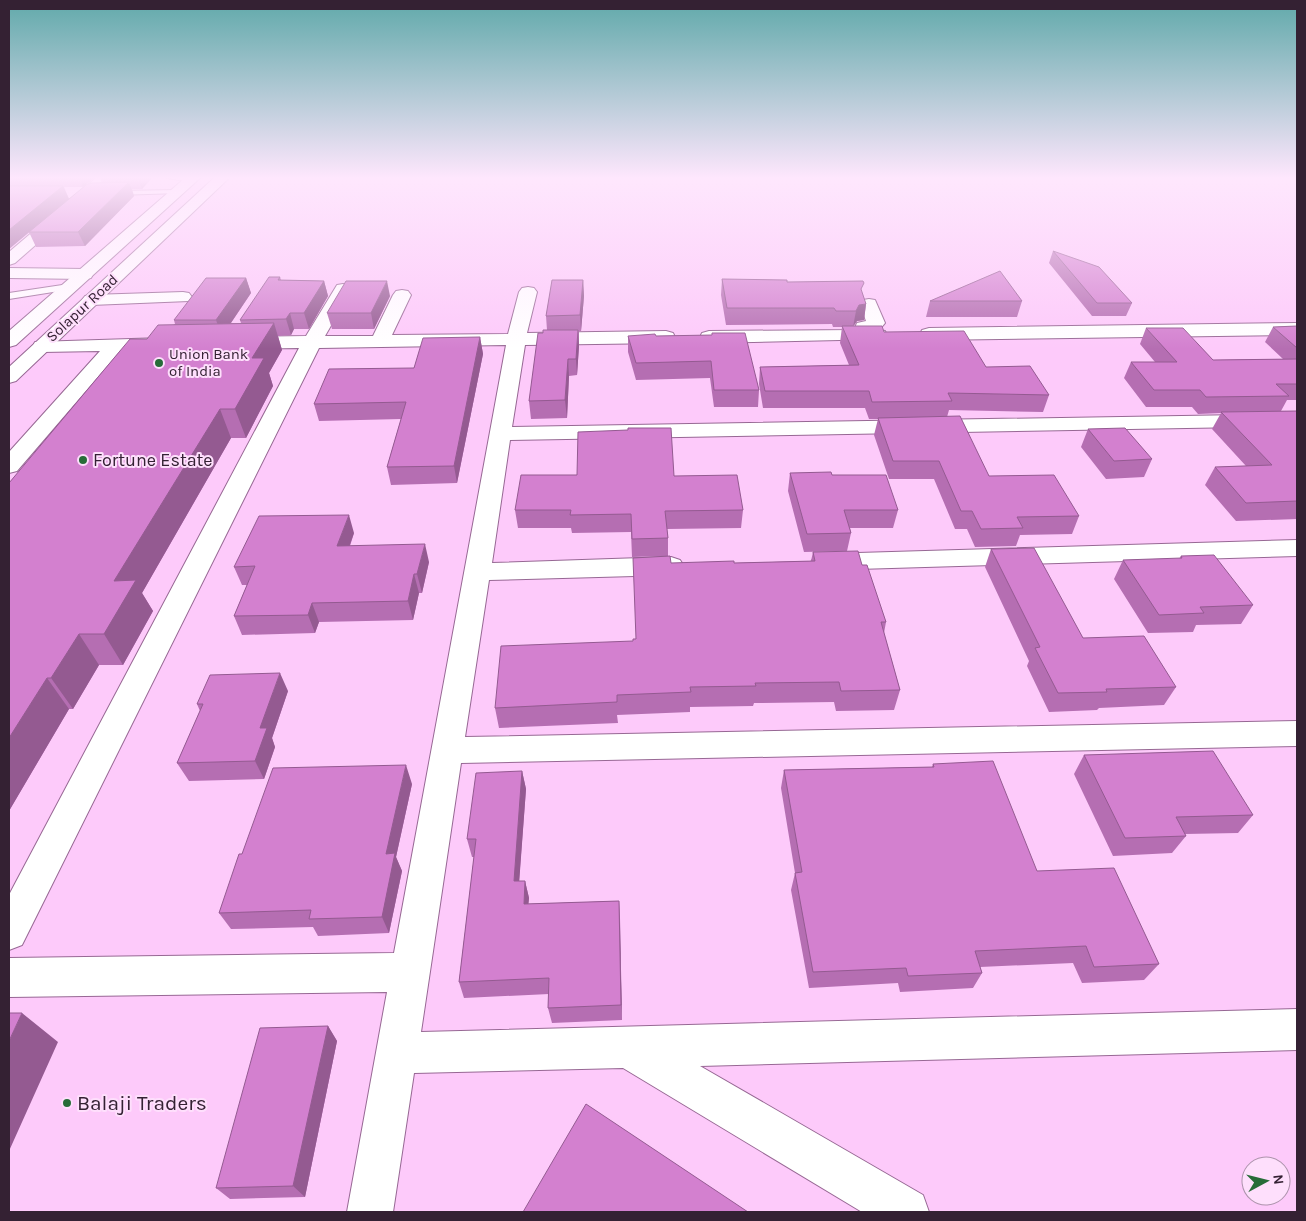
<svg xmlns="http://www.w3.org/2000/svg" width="1306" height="1221" font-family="Karla,sans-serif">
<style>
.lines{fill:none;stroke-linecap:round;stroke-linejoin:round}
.lane-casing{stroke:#976894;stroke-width:2}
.street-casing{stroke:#976894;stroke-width:2}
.highway-casing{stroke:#976894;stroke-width:2}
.lane{fill:#fff;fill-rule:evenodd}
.street{fill:#fff;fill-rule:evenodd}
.highway{fill:#fff;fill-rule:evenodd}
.wall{fill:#b56eb2}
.shaded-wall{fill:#945a91}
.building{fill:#d380cf;stroke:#945a91}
.poi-dot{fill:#276c38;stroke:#fedffc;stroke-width:2}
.labels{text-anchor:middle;stroke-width:4;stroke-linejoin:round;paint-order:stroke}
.far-street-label{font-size:15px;fill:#342133;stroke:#fedffc}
.far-poi-label{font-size:15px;fill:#342133;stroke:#fedffc;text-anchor:start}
.poi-label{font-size:18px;fill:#342133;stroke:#fedffc;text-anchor:start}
.near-poi-label{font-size:21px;fill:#342133;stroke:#fedffc;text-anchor:start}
</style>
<rect width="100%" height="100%" fill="#fdcafa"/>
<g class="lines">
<g class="lane-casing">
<path id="lane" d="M167 178H192L194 180 191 182Z
M178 190 180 191V193L116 195 112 193 116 191Z
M69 284 72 285V289L9 299V293Z"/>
</g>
<g class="street-casing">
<path id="street" d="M96 178H112L15 263 9 265V252Z
M9 268 85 269 91 270 93 274 91 278 85 279 9 278Z
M343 284 349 285 352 289 325 336H373L393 295 396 291 402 290 408 291 411 295 392 335 508 334 519 292 522 288 528 287 534 288 537 292 527 333 666 331 673 333 675 337 673 341 666 343 525 345 512 427 1297 414V426L510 440 492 563 671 557 680 560 684 566 680 572 671 575 489 580 465 737 1297 721V746L461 763 421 1032 1297 1009V1050L700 1066 923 1195 929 1212H862L623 1068 414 1073 393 1212H347L387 992 9 997V958L394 953 506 345 319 348 22 945 9 950V895L299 348 244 349 237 347 235 343 237 339 244 337 306 336 337 285Z
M183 292 189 293 192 297 189 301 91 305 85 304 82 300 85 296 91 295Z
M869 299 875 300 885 323 879 330 885 331 887 335 885 339 709 343 702 341 700 337 702 333 709 331 854 330 857 323 866 321 860 304 863 300Z
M1297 323V335L929 340 922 338 920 334 922 330 929 328Z
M163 338 170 340 172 344 170 348 121 350 17 471 9 473V452L100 351 42 352 35 350 33 346 35 342Z
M1297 540V556L824 570 815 568 811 562 815 556 824 554Z"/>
</g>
<g class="highway-casing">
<path id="highway" d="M185 178H200L16 345 9 347V331Z
M214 178H229L16 381 9 383V367Z"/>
</g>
<use href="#lane" class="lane"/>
<use href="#street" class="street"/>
<use href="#highway" class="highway"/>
</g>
<path class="wall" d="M9 178H94L83 187H64L69 199 102 183 100 178H152L142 189H132L134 196 85 246 36 247 29 232 9 249Z
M1053 251 1132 303 1126 316H1092L1049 263Z
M280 277 281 280 324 281 328 296 309 329H294L291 335 278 336 282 350 269 373 273 386 246 438H231L142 593 153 611 123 665H99L73 709H69L9 811V483L147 339 175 324 174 320 246 278 251 293 231 323H241L240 320Z
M722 279 862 293 866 304 864 320 857 321 853 326 884 332 986 367 1049 395 1043 412 949 410 947 417 989 476 1079 516 1072 534 1020 535 1016 546 975 547 967 529H955L934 479H889L874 435 878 419H869L865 408H763L759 384 760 367 849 365 840 343 842 327H833L832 324 726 325 721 295Z
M583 280 584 296 581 331H579V346L577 375 569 376 567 418 531 419 529 401 543 333 547 330 546 316Z
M390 296 374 329H332L327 313Z
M930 301H1022L1017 317H926Z
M1297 326V400H1287L1281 411H1297V520V519L1236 521 1205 485 1215 467 1246 466 1212 429 1221 413 1198 414 1192 407H1146L1124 378 1131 362H1155L1140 344 1146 328 1213 360 1283 359 1265 342 1273 327Z
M712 333 759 390 758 407H714L710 378 636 380 628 352V336H656L712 335Z
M480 337 483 354 457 483 391 485 387 467 401 419 319 421 314 404 414 368Z
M1088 429 1152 459 1144 477 1106 479 1081 447Z
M790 473 832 475 898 510 893 528H850L851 533 847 551 804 552 788 491Z
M577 475 674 476 743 510 741 528 667 529 668 538V556L632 557 631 532 572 533 571 528H518L515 510Z
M354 533 350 546 429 562 422 593H419L413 620 319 622 315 633 242 635 234 616 247 585H242L234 567Z
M991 549 1083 638 1176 687 1164 705 1099 708 1097 710 1049 712 1027 666 1029 661 985 567Z
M813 552 862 565 886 622 884 633 900 690 894 710 836 711 834 702 754 703 753 706 690 707V712L617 715 618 723 499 728 495 708 633 641 636 639 671 563H734L811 561Z
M1181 556 1253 605 1241 624 1196 625 1193 632 1148 633 1114 579 1123 560 1179 559Z
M288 691 272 738 275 747 264 779 189 781 177 763 200 711 197 704Z
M1084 755 1253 815 1238 833 1185 834 1186 836 1172 853 1113 856 1074 774Z
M933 764 1037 871 1159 964 1144 980 1082 983 1073 963 980 967 982 973 973 988 900 992 898 983 809 988 791 890 795 873 781 788 784 770 932 767Z
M522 771 526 789 519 881H525L529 898 528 904 619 901 622 1020 552 1023 548 1008 549 994 464 998 459 982 474 857H472L467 839Z
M412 784 396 857 402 871 389 933 318 936 313 927 231 929 219 913 242 854Z
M328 1026 337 1041 305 1197 230 1199 216 1188Z"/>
<path class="shaded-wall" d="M80 178H94L83 187Z
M138 178H152L142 189Z
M129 182 134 196 85 246 78 232Z
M63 186 69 199 9 249V230Z
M246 278 251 293 222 336 216 320Z
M583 280 584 296 581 331 580 315Z
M324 281 328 296 309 329 304 313Z
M387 281 390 296 374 329 371 313Z
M866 304 864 320 857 321 853 327 856 311 859 305Z
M290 313 294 329 291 335 286 319Z
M274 323 282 350 269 373 273 386 246 438 235 409 252 358Z
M578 330 579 346 577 375 576 359Z
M480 337 483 354 457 483 454 466Z
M568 359 569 376 567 418 565 400Z
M220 409 231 438 142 593 153 611 123 665 104 634 114 581Z
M349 515 354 533 343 564 337 546Z
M425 544 429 562 422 593 417 574Z
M414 574 419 593 413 620 408 601Z
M312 603 319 622 315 633 308 615Z
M79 634 99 665 73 709 51 678Z
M280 673 288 691 272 738 275 747 264 779 255 761 260 728Z
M47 678 69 709 9 811V738Z
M406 765 412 784 396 857 402 871 389 933 382 917 386 854Z
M522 771 526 789 518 898 514 881Z
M525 881 529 898 527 921 524 904Z
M619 901 620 918 622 1020 621 1005Z
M22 1013 58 1042 9 1151V1041Z
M328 1026 337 1041 305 1197 293 1186Z"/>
<path class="building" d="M129 182 78 232H29L86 185 91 183Z
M9 186H63L9 230Z
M1053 251 1099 267 1132 303H1097Z
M1000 271 1022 301H930Z
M269 277H280L278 280 324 281 304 313H290L286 319 240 320Z
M206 278H246L216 320H174Z
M722 279 787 280V282L863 281 864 283 861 289 866 304 859 305 856 311H836L834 308H727Z
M552 280H583L580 315 546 316Z
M346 281H387L371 313H327Z
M274 323 252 358H264L235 409H220L114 581 136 580 104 634H79L51 678H47L9 738V483L130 339H147L158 325Z
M842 326H882L884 332 964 331 986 367 1030 366 1049 395 948 393 952 401 872 402 869 391H765L760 367 859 365Z
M1297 326V348L1273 327Z
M1146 328H1183L1213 360 1297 359V384H1276L1289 396 1206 397 1200 390H1154L1131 362H1177Z
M543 330H578L576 359H568L565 400 529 401 538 333H543Z
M712 333H745L759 390H714L711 361 636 363 628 336 655 334 656 336 712 335Z
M480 337 454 466 387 467 406 402 314 404 329 369 414 368 423 338Z
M1297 411V501L1246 503 1215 467 1272 465 1221 412Z
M960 416 989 476 1054 475 1079 516 1017 517 1023 528 981 529 972 511H961L939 461H893L878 418Z
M628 428H671L674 476 737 475 743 510 665 511 668 538 632 539 631 514 570 515 571 510H515L521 475H577L578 432 628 430Z
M1125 428 1152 459 1114 461 1088 429Z
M831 472 832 475H886L898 510H844L851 533 807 534 790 473Z
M349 515 337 546 425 544 417 574H414L408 601 312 603 308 615 234 616 255 566 234 567 259 516Z
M1034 548 1083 638 1144 636 1176 687 1106 689 1107 692 1058 693 1035 648 1040 647 991 549Z
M858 551 862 565H867L886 622H881L900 690 841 691 839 682 755 683 756 686 690 687 691 692 617 695V702L495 708 501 646 633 641V639H636L633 558 670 556 671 563 734 561V563L815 561 813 552Z
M1214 555 1253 605 1200 607 1204 613 1159 615 1123 560 1182 558 1181 556Z
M280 673 260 728H267L255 761 177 763 203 704H197L210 675Z
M1213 751 1253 815 1176 817 1186 836 1125 838 1084 755Z
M993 761 1037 871 1114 868 1159 964 1094 967 1086 946 975 951 982 973 908 976 906 968 813 972 795 873 802 872 784 770 934 767 933 764Z
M406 765 386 854 395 853 382 917 309 919 311 910 219 913 239 854H242L273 768Z
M522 771 514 881H525L524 904 619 901 621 1005 548 1008 549 978 459 982 476 839H467L476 773Z
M9 1013H22L9 1041Z
M328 1026 293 1186 216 1188 260 1028Z
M586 1104 748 1212H523Z"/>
<linearGradient id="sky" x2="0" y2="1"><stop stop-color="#60a9aa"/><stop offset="0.51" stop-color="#fee7fd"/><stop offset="1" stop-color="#fee7fd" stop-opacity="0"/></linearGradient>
<rect width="1306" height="349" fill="url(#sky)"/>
<g class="poi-dot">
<circle cx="159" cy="363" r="5"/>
<circle cx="83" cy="460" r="5"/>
<circle cx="67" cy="1103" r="5"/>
</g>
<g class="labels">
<g class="far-street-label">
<text transform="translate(82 308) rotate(-43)" y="5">Solapur Road</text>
</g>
<g class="far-poi-label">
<text x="169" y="359">Union Bank<tspan x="169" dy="17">of India</tspan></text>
</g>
<g class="poi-label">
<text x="93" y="466">Fortune Estate</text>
</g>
<g class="near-poi-label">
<text x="77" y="1110">Balaji Traders</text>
</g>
</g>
<rect width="1306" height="1221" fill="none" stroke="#342133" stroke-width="20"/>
<g transform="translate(1266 1181) rotate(83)"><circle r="24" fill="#fedffc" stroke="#ad93ac"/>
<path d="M0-4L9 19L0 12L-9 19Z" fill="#276c38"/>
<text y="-8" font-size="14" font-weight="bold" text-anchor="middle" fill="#342133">N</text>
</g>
</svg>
